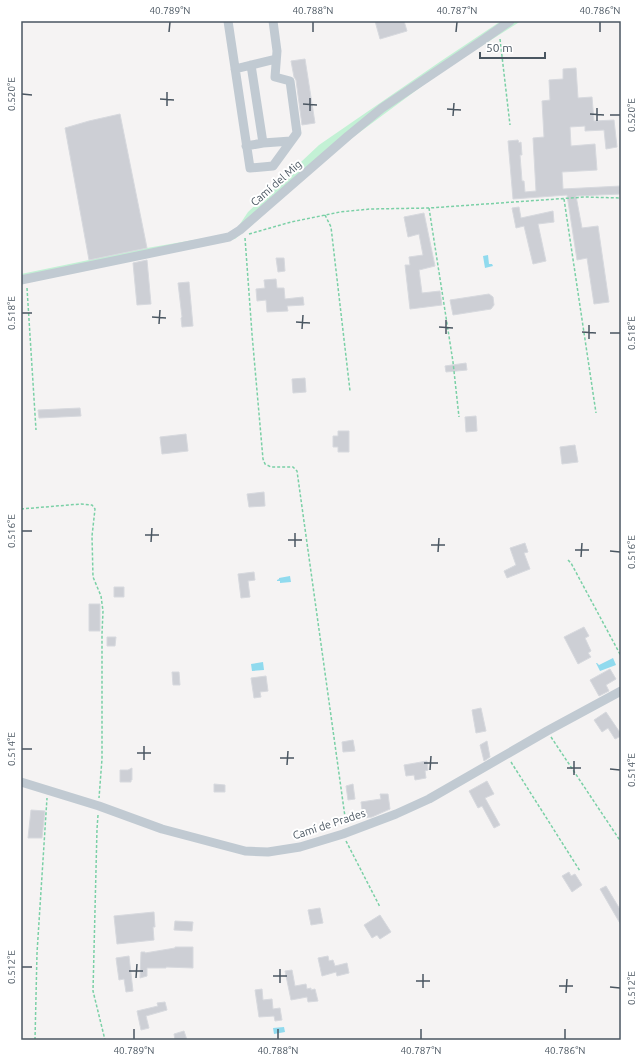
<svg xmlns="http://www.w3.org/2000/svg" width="642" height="1061" font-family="Ubuntu,sans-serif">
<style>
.green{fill:#c3f1d5}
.water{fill:#90daee}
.building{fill:#cdcfd5;stroke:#d7d9de}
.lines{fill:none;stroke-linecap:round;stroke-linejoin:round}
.path{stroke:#7ad0a6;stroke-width:1.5;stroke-dasharray:3 2;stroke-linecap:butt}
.minor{stroke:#c1cad2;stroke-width:9}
.ticks{fill:none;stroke:#4a5661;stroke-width:1.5}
.labels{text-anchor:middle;stroke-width:4;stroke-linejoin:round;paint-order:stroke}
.street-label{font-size:11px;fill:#4a5661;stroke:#fff}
.neatline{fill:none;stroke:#4a5661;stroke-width:1.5}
.ticks-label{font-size:10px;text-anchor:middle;fill:#4a5661}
</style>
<rect width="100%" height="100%" fill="#f5f3f3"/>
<path class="green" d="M501 21H521L445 69 329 155 251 226 235 239 21 284V274L147 248 234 233 248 212 319 145 441 61Z"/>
<path class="water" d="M488 255 489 264H492L493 266 485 268 483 256Z
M290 576 291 582 280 583V581H277V580L279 579V578Z
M613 658 616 665 600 671 596 663H597L599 665Z
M263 662 264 670 252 671 251 664Z
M284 1027 285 1032 274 1034 273 1028Z"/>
<path class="building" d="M375 21H404L407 31 380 39Z
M305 59 315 123 302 125 296 80 294 77 291 61Z
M576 68 578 98 592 97 594 121 614 120 617 147 606 149 604 130 585 131V126L570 127 571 146 595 144 597 170 562 172 563 189 621 186V194L576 196 582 228 598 226 609 302 594 304 587 258 577 260 567 195 513 199 508 141 518 140 519 143 521 142 522 155H520L522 181H524L525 192 536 191 533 138 544 137 542 101 550 100 549 80 563 79V69Z
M120 114 147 248 89 260 65 128 89 121Z
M519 207 521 218 553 211 554 222 538 224 546 261 533 264 524 226 516 228 512 208Z
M424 213 435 266 419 270 422 293 440 291 442 305 410 309 405 265H410L409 257 423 255 419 234 408 237 404 217Z
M276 258H284L285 271 278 272Z
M147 260 151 304 137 305 133 263Z
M276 279 277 288H284L285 299 303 297 304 305 287 306 288 311 267 312 266 300 257 301 256 289 265 288 264 280Z
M189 282 193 326 182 327 181 318 182 317 178 283Z
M489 294 493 297 494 305 491 309 453 315 450 300Z
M466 363 467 370 446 372 445 366Z
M305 378 306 392 293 393 292 379Z
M80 408 81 416 39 418 38 410Z
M476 416 477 431 466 432 465 417Z
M338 431H349V452H338V447H333V436H338Z
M186 434 188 451 162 454 160 437Z
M575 445 578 462 562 464 560 447Z
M264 492 265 506 249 507 247 494Z
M525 543 528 552 524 553 530 569 507 578 504 571 516 565 510 548Z
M254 572 255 580 248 581 250 597 241 598 238 574Z
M114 587H124V597H114Z
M89 604H100V631H89Z
M584 627 589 636 585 638 591 651 588 653 591 657 578 664 564 637Z
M107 637H116L115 646H107Z
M610 669 616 679 606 685 609 691 599 696 590 680Z
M172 672H179L180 685H173Z
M266 676 268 691 260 692 261 697 254 698 251 678Z
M481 708 486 731 476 733 472 710Z
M606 712 621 734V736L615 739 608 728 602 732 594 720Z
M353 740 355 751 343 752 342 742Z
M487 741 490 757 484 761 480 745Z
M427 761 428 770 425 771 426 778 415 780 414 775 406 776 404 765Z
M132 768V780H131V782H120V770H128Z
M487 781 494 794 485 798 500 825 494 828 482 806 478 808 469 791Z
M214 784 225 785V792H214Z
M353 784 355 799 348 800 346 786Z
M380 794H388L390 809 372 817 363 818 361 802 381 799Z
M31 810 45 811 42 838H28Z
M569 872 571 876 575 874 582 885 572 892 562 876Z
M606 886 621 911V925L600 889Z
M320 908 323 923 311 925 308 910Z
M154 912 155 927H153L154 940 117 944 114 916Z
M380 915 391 932 380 939 377 935 372 938 364 925Z
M175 921 193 922 192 931 174 930Z
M175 947H193V968L166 967V968H147V976L140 978 141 952H145V953L175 948Z
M129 956 133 991 126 992 124 979 119 980 116 958Z
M328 956 329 961 333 960 335 966 347 963 349 973 337 976 336 972 322 976 318 958Z
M292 970 295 986 306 984 307 989 311 988V990L315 989 318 1001 308 1002 307 997 291 1000 285 971Z
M262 989 263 1000 272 999 273 1009 280 1008 282 1020 275 1021 274 1016 259 1017 255 990Z
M165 1002 167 1010 146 1016 149 1028 141 1030 137 1011 158 1006 157 1003Z
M184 1031 187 1040H175L174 1034Z"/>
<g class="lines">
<path class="path" d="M500 39 510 125
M564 199 596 413
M429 208 453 362 459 417
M325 215 331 227 350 391
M249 234 291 222 340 212 370 209 429 208 585 197 621 198
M245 238 252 334 263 459 265 464 271 467H293L297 471 346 824
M27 288 36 430
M21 509 81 504 92 505 95 509 92 536 93 577 101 596 103 611 102 634V759L99 798
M568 560 571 563 621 656
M551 737 621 842
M511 762 580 871
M98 815 97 829 93 991 105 1040
M346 841 380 907
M35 1040 37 953 47 798"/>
<path class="minor" d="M228 21 250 168 273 166 297 133 290 81 275 77 277 51 273 21
M251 65 263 143
M235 69 276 59
M246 146 263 143 291 141
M21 280 229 237 240 230 348 136 382 108 480 42 510 21
M21 782 99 806 162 829 245 851 268 852 300 847 343 834 396 814 429 799 547 731 621 691"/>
</g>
<path class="ticks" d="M169 32 170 22M313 32V22M456 32 457 22M600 32V22M22 94 32 95M160 99 174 100M303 104 317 105M167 106V92M447 109 461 110M310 111V98M590 114 604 115M610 115H620M453 116 454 103M597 121V108M22 313H32M152 317 166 318M296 322 310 323M159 324 160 310M439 327 453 328M302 329 303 315M582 332 596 333M610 333H620M446 334V320M589 339V325M22 531H32M145 535H159M288 540H302M151 542 152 528M431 545H445M295 547V533M575 550H589M610 551 620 552M438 552 439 538M581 557 582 543M22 749H32M137 753H151M280 758H294M144 760V746M424 763H438M287 765 288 751M567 768H581M610 769 620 770M430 770 431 756M574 775V761M22 967H32M129 971H143M273 976H287M136 978 137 964M416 981H430M280 983V969M559 986H573M610 987 620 988M423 988V974M566 993 567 979M134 1039V1029M278 1039V1029M421 1039V1029M565 1039V1029"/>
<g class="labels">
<g class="street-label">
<text transform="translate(276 183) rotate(-41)" y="4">Camí del Mig</text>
<text transform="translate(329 824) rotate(-18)" y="4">Camí de Prades</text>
</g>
</g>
<rect width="642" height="1061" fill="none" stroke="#ffffff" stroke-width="44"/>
<path d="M480 52v6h65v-6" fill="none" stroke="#4a5661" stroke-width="2"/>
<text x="486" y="52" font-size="12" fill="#4a5661" stroke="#ffffff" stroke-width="3" paint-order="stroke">50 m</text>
<rect x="22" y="22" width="598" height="1017" class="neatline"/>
<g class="ticks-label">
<text x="170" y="14">40.789°N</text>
<text x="313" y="14">40.788°N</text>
<text x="457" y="14">40.787°N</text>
<text x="600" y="14">40.786°N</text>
<text transform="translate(11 94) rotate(-90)" y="4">0.520°E</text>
<text transform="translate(631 115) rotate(-90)" y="4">0.520°E</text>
<text transform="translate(11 313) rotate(-90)" y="4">0.518°E</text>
<text transform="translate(631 333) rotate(-90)" y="4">0.518°E</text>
<text transform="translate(11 531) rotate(-90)" y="4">0.516°E</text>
<text transform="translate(631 552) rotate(-90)" y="4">0.516°E</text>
<text transform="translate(11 749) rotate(-90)" y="4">0.514°E</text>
<text transform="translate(631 770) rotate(-90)" y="4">0.514°E</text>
<text transform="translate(11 967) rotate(-90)" y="4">0.512°E</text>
<text transform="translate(631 988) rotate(-90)" y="4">0.512°E</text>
<text x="134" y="1054">40.789°N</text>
<text x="278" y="1054">40.788°N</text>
<text x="421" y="1054">40.787°N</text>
<text x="565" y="1054">40.786°N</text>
</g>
</svg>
